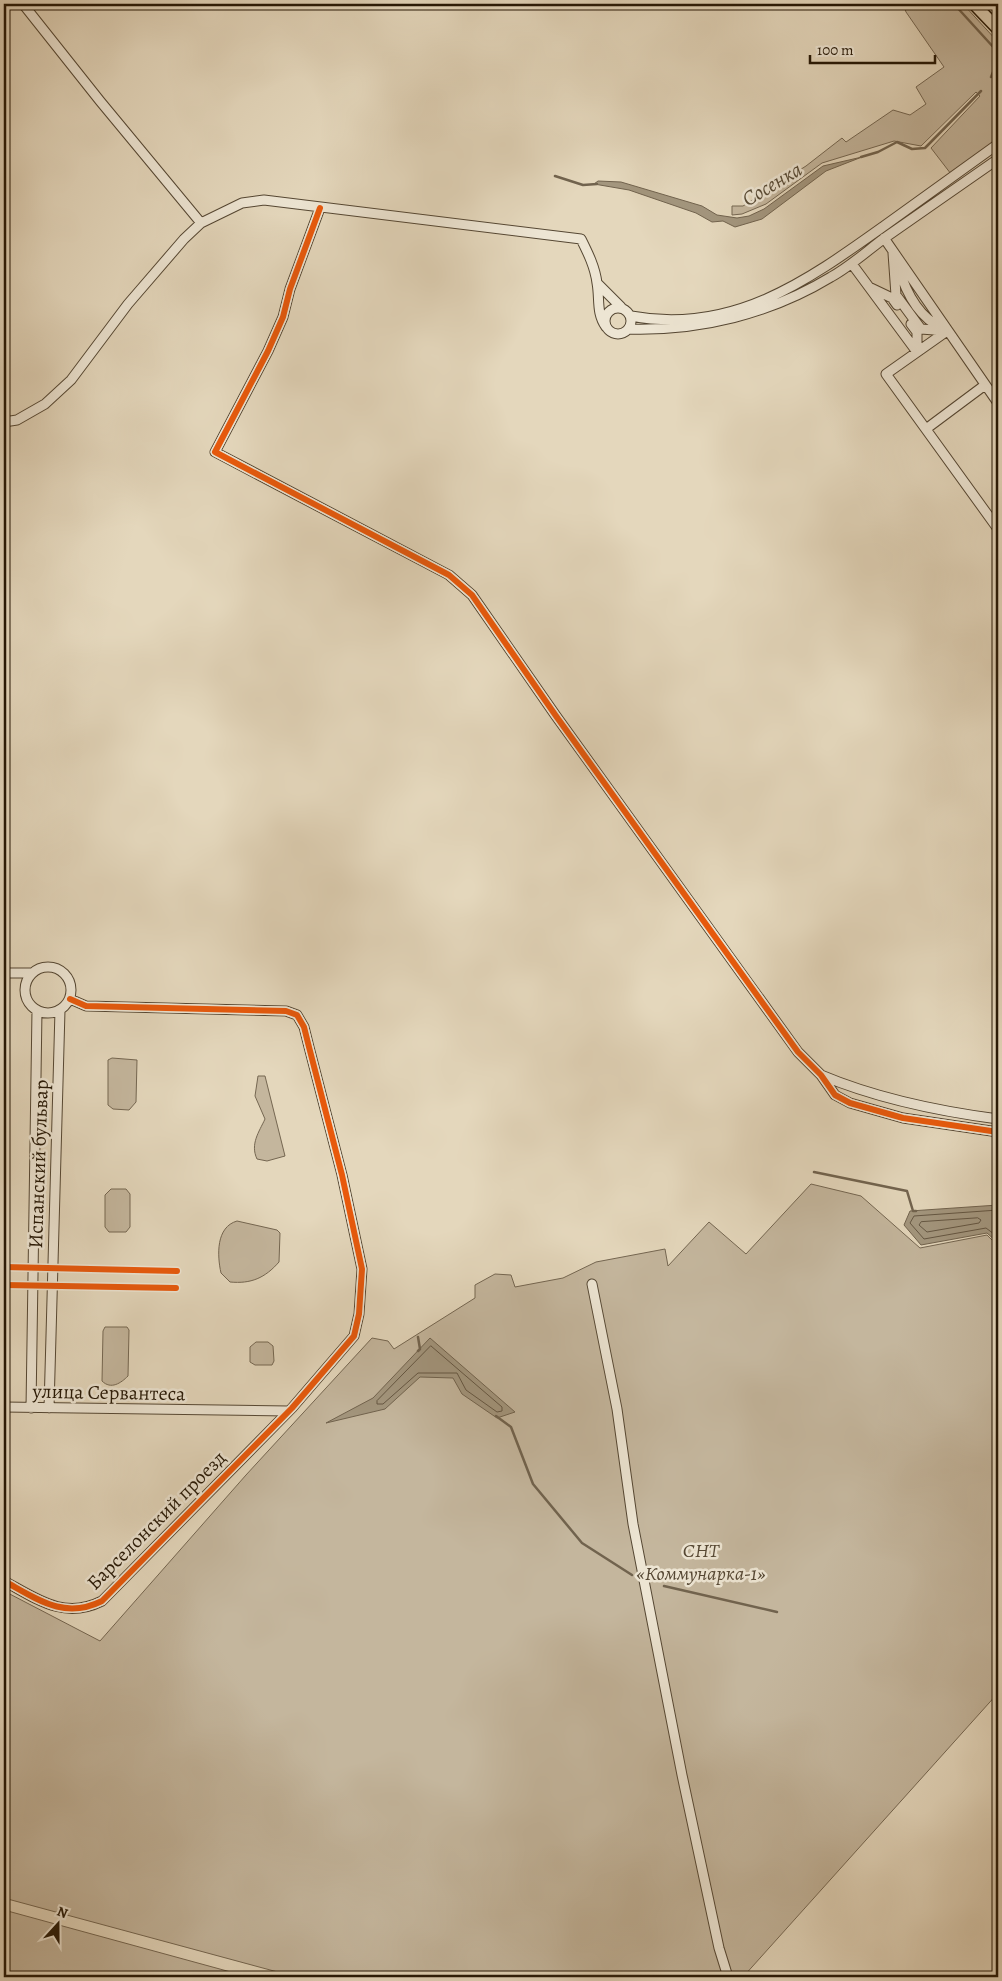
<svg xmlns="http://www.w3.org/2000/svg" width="1002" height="1981" font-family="Alegreya,serif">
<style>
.green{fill:#c4b69d;stroke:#746651}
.water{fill:#a3967e;stroke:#71634e}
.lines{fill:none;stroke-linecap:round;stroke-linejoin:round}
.shore{stroke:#645642;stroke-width:1}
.stream{stroke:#71634e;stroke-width:2.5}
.minor-casing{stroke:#554733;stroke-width:11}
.major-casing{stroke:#251705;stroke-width:14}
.minor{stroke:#ede5d3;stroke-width:9}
.major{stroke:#e4d7bc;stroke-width:11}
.cycleway-casing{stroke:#ede5d3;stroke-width:9}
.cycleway{stroke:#e8590c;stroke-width:6}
.labels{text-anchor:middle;stroke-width:5;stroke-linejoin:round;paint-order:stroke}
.street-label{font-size:20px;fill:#251705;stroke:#ede5d3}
.park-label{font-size:20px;font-style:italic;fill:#554733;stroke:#ede5d3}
.water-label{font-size:21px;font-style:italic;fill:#574a35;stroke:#ede5d3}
</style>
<rect width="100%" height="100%" fill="#e4d7bc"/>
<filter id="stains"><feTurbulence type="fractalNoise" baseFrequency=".004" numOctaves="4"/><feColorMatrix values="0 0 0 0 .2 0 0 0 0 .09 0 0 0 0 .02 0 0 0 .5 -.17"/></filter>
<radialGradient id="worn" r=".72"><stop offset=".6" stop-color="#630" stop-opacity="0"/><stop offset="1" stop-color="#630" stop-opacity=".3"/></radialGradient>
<path class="green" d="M903 4H963L998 42V139L951 174 931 148 980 96 976 92 921 146 894 141 822 163 766 204 742 214 732 215V206H743L806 166 842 138 846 142 893 110 910 115 926 104 916 87 944 67 906 12Z
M112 1058 137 1060 136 1102 129 1110 113 1109 108 1105V1060Z
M258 1076H265L285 1156 267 1161 257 1159C250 1144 259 1132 265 1119L255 1096Z
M811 1184 861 1196 920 1248 987 1235 998 1246V1693L743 1977H290L285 1974 4 1898V1591L100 1641 246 1475 372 1338 388 1341 394 1349 475 1298V1285L495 1274 511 1275 515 1287 563 1278 596 1262 665 1249 668 1266 709 1222 746 1254Z
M111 1189H126L130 1194V1227L126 1232H109L105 1227V1195Z
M237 1221 277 1230 280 1233 279 1262C265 1278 251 1284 230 1282L221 1273C217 1255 216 1227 237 1221Z
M105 1327H127L129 1330 128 1376C121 1383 111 1390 102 1381L103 1331Z
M256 1342H268L273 1346 274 1361 272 1365H255L250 1362V1347Z
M4 1910 249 1977H4Z"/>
<path class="water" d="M862 157 826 171 762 219 735 227 723 221 712 222 696 213 629 190 594 184 598 181 621 182 702 206 717 215 737 218 749 216 764 209 823 166Z
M998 1205V1243L987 1233 921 1245 904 1225 910 1211Z
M430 1338 515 1412 497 1418 462 1394 453 1378 420 1377 385 1409 326 1423 373 1398Z"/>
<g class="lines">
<path class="shore" d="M998 1210 914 1216 910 1223 924 1239 986 1228 998 1237
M978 1218 981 1220 979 1223 927 1232 919 1225 921 1222Z
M431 1346 502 1407V1411L497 1412 466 1390 457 1373H418L383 1404H377V1401Z"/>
<path class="stream" d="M954 4 995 49 998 57
M991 77 998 60
M861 157 878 152 897 142 912 149 925 148 981 91
M555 176 583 185 597 184
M814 1172 907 1191 913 1211H916
M418 1337 420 1349 418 1351
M496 1416 511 1427 533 1484 582 1543 632 1575
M664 1586 777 1612"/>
<g class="minor-casing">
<path id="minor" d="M23 4 100 101 201 223
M320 208 290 289 283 317 268 351 215 452 449 575 472 595 556 716 798 1052 821 1075 835 1095 850 1103 903 1118 998 1132
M884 238 998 403
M893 253 896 295 921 329 947 331
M852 264 917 352
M898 266C905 290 918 317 942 328
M597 283 621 307
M871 288 892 298 897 305
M605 321a13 13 0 1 1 26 0a13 13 0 1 1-26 0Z
M631 316C732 335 807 281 884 226 922 199 960 171 998 144
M911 324 917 332V352
M629 329C700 331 770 314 831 277 851 266 868 250 886 237 923 211 961 185 998 159
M947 331 886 374 998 529
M4 422 17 420 45 404 71 380 128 304 184 239 201 223 242 203 264 200 581 239C588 253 595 267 597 283 600 299 596 313 606 327
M926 429 985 385
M25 990a23 23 0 1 1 46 0a23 23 0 1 1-46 0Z
M4 973H32
M821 1075C878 1099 937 1111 998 1119
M592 1284 617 1409 633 1524 682 1775 719 1948 728 1977
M4 1407 288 1411
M31 1408 37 1010
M49 1408 60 1010
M4 1581C37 1599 64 1620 102 1601L292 1408 354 1336 359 1314 362 1269 342 1175 309 1047 304 1027 297 1015 286 1011 86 1006 70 999"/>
</g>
<g class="major-casing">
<path id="major" d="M974 4 998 29"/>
</g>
<use href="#minor" class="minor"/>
<use href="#major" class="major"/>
<g class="cycleway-casing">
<path id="cycleway" d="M320 208 290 289 283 317 268 351 215 452 449 575 472 595 556 716 798 1052 821 1075 835 1095 850 1103 903 1118 998 1132
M4 1267 177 1271
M4 1285 176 1288
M4 1581C37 1599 64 1620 102 1601L292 1408 354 1336 359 1314 362 1269 342 1175 309 1047 304 1027 297 1015 286 1011 86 1006 70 999"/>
</g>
<use href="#cycleway" class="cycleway"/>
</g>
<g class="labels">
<g class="street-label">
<text transform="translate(38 1164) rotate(-88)" y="7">Испанский бульвар</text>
<text transform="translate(109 1392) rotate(1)" y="7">улица Сервантеса</text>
<text transform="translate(156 1520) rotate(-45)" y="7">Барселонский проезд</text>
</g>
<g class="park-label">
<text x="701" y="1557">СНТ<tspan x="701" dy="23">«Коммунарка-1»</tspan></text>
</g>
<g class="water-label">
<text transform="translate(772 184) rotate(-31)" y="7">Сосенка</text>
</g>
</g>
<rect width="1002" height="1981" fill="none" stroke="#e4d7bc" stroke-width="20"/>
<rect x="5" y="5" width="992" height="1971" fill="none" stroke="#251705" stroke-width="2.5"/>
<rect x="10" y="10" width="982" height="1961" fill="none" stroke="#251705"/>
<g transform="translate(58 1924) rotate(21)" stroke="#ede5d3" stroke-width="4" paint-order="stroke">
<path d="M0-4L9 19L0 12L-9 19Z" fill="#251705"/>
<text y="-8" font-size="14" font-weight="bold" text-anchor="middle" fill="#251705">N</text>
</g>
<path d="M810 55v8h125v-8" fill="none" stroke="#251705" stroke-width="2.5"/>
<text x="817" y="55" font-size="15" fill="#251705" stroke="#ede5d3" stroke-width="4" paint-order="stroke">100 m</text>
<rect width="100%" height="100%" filter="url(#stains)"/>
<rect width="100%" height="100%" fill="url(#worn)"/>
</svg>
